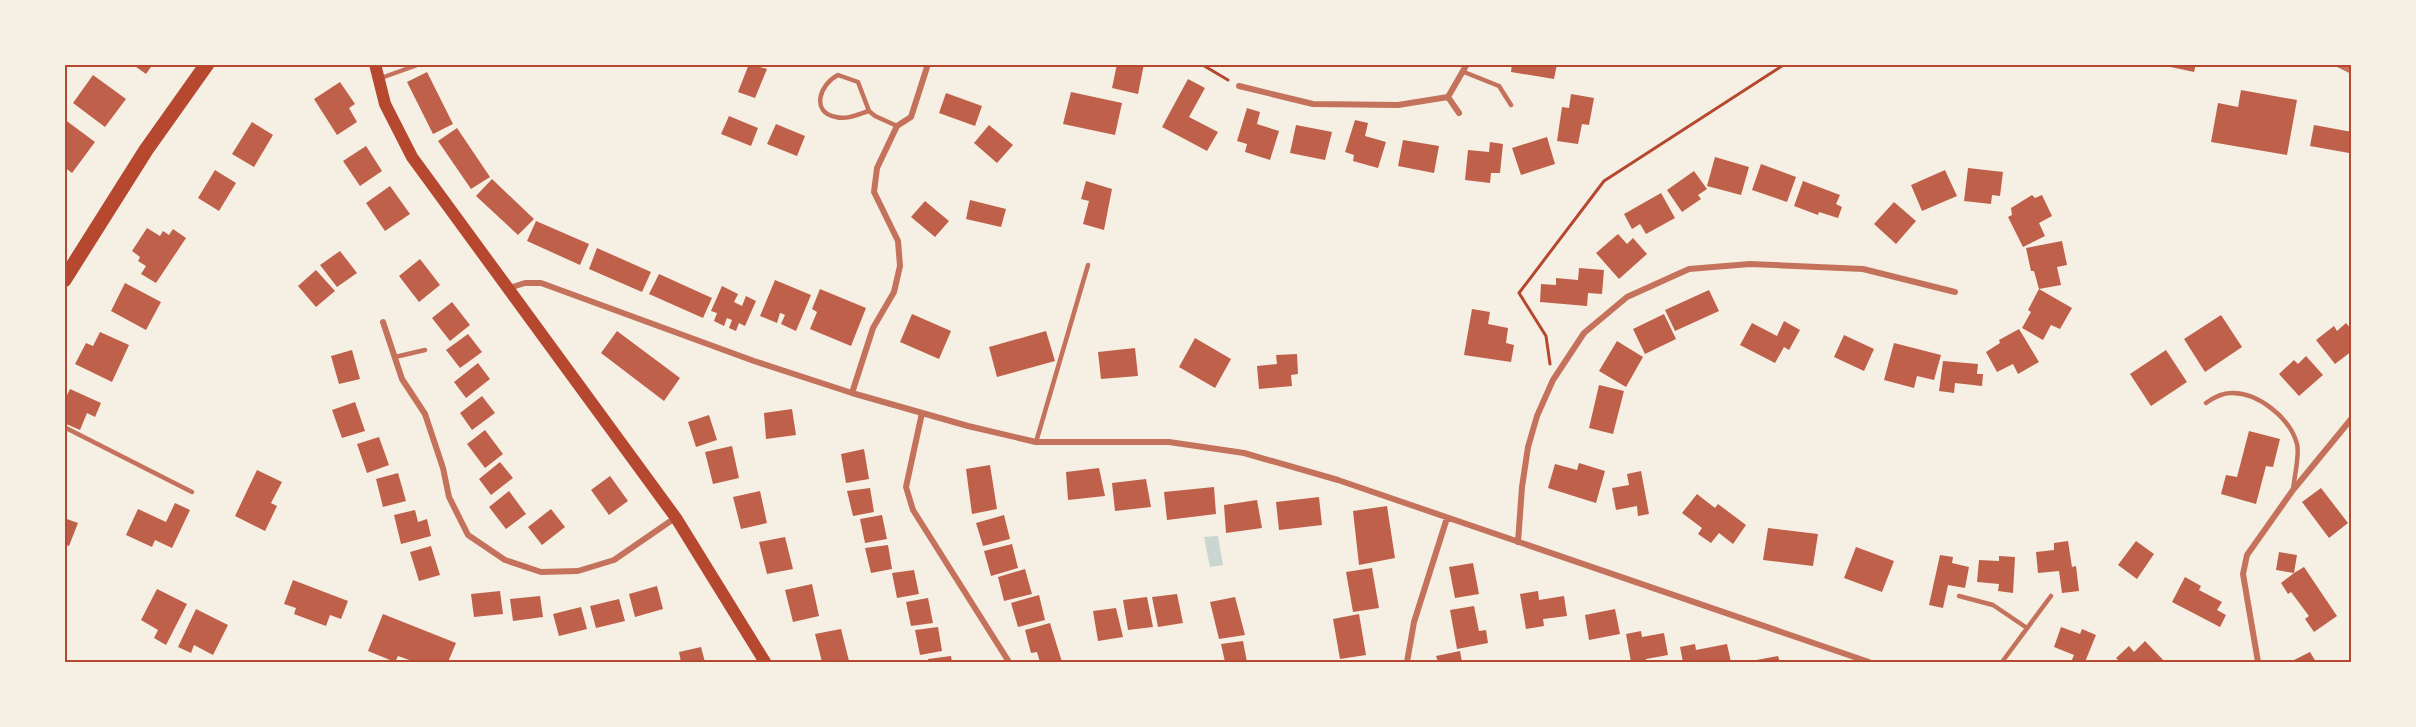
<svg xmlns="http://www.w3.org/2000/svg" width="2416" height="727" font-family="'Source Sans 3',sans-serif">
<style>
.water{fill:#c9d6d2}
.building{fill:#bf614a}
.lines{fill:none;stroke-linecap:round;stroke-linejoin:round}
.path{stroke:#b5482f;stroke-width:3}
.service{stroke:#c5725c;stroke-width:4.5}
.minor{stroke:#c5725c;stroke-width:6}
.secondary{stroke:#b5482f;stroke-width:12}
.primary{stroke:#b5482f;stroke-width:15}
.neatline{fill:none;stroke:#b5482f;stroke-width:2}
</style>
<rect width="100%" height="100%" fill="#f6efe4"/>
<path class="water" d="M1218 536 1223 565 1210 567 1204 537Z"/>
<path class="building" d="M132 64H153L146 74Z
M749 64 767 69 755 98 738 92Z
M1117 64H1144L1138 94 1112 88Z
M1512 64H1557L1554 79 1511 72Z
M2157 64H2196L2194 72Z
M427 72 453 124 433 134 407 82Z
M93 75 126 99 105 127 73 103Z
M1188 79 1205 88 1189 117 1218 132 1207 151 1162 127Z
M340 82 355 104 349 108 357 122 337 135 314 99Z
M2241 90 2297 100 2287 155 2211 142 2218 103 2238 107Z
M1071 92 1122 103 1115 135 1063 124Z
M946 93 982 106 975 126 939 113Z
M1571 94 1594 98 1589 125 1582 124 1578 144 1557 141 1562 107 1569 108Z
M1247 108 1260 112 1257 124 1279 131 1270 160 1245 152 1247 144 1237 141Z
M729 116 758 128 751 146 721 134Z
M64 119 95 142 72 173 64 167Z
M1355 120 1368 123 1365 136 1386 142 1378 168 1353 161 1354 155 1345 152Z
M252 122 273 135 254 167 232 154Z
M776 124 805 136 797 156 767 144Z
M989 125 1013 145 997 163 974 143Z
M1296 125 1332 132 1325 160 1290 153Z
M2314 125 2352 132 2349 153 2310 146Z
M457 128 490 177 471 189 438 141Z
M1547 137 1555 164 1521 175 1512 148Z
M1403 140 1439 146 1434 173 1398 166Z
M1490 142 1503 144 1500 173H1491L1490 183 1465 180 1468 150 1489 152Z
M366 146 382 171 360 186 343 161Z
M1715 157 1749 167 1741 195 1707 186Z
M1761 164 1796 177 1787 202 1752 190Z
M1968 168 2003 172 2000 196 1992 195 1991 204 1964 201Z
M215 170 236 183 219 211 198 198Z
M1945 170 1957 196 1922 211 1911 185Z
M1694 171 1707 189 1698 195 1701 199 1682 212 1667 190Z
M492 179 534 219 518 235 476 196Z
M1086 181 1112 189 1104 230 1083 224 1089 201 1081 199Z
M1803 181 1840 195 1836 204 1842 207 1838 218 1819 212 1818 215 1794 206Z
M390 186 410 214 385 231 366 203Z
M1661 193 1675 218 1646 234 1640 224 1632 229 1624 214Z
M2032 195 2035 198 2042 195 2052 216 2039 223 2045 236 2023 247 2008 217 2012 215 2011 208Z
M970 200 1006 209 1001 227 966 219Z
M925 201 949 221 935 237 911 217Z
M1894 202 1916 221 1896 244 1874 224Z
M536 221 589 244 580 265 527 241Z
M147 228 160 236 163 231 169 235 173 229 186 238 156 283 141 274 146 266 138 261 140 257 132 251Z
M1618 234 1627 244 1633 238 1647 254 1619 279 1596 253Z
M2062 241 2067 265 2057 267 2061 285 2039 289 2034 271H2031L2026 248Z
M597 248 651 272 642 292 589 269Z
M340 251 357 273 337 287 320 265Z
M420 259 440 285 419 302 399 276Z
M1579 268 1604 270 1602 294 1588 293 1587 306 1540 302 1541 284 1556 285V278L1578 280Z
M316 270 335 291 316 307 298 286Z
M659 274 712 298 703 318 649 294Z
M775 280 811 295 796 331 781 324 785 315 783 314 780 313 777 323 760 316Z
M125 283 161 302 146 330 111 311Z
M722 286 738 294 734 302 742 306 746 296 756 301 745 326 739 323 736 331 729 328 732 320 727 318 724 326 714 321 717 313 711 311Z
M820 289 866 308 851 346 810 329 817 312 812 309Z
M2039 289 2072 308 2060 329 2051 325 2043 340 2022 328 2031 312 2028 310Z
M1709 290 1719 311 1675 331 1665 310Z
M452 302 470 325 450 341 432 318Z
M1472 309 1490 312 1488 324 1508 328 1506 343 1514 345 1511 362 1464 355Z
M912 314 951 331 939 359 900 342Z
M1664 314 1676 339 1645 354 1633 329Z
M2221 315 2242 347 2205 372 2184 339Z
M1784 321 1800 330 1789 350 1784 347 1775 363 1740 345 1752 323 1777 336Z
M2346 323 2352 330V351L2335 364 2316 340 2334 326 2337 331Z
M2019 329 2039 362 2018 374 2013 364 1997 372 1986 352 2000 343 1999 340Z
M617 331 680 378 664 401 601 353Z
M1046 331 1055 361 997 377 989 347Z
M100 332 129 345 112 382 75 364 86 343 93 346Z
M468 334 482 352 460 368 446 350Z
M1844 335 1874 349 1864 371 1834 357Z
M1195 338 1231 359 1215 388 1179 367Z
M1617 341 1643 357 1626 387 1599 371Z
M1894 343 1941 355 1934 380 1917 376 1914 388 1884 380Z
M1135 348 1138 376 1101 379 1098 352Z
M352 350 360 379 339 384 331 356Z
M2166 350 2187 382 2151 406 2130 374Z
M1297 354 1298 374 1291 375 1292 386 1259 389 1257 366 1277 364 1276 355Z
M2306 356 2323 375 2299 396 2279 374 2294 360 2298 364Z
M1943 361 1978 364 1977 374H1983L1982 386 1955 383 1954 393 1939 391Z
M478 363 490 379 466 398 454 382Z
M1599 385 1624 391 1613 434 1589 428Z
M70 389 101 403 95 417 87 413 80 430 64 423V401Z
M482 396 495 413 472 430 460 413Z
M355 402 365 431 342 438 332 410Z
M792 409 796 435 766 439 764 413Z
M709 415 717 440 696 447 688 422Z
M485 430 503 454 485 468 467 444Z
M2249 431 2280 439 2273 467 2266 466 2256 504 2221 494 2226 475 2237 477Z
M379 437 389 465 367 473 357 444Z
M732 446 739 478 713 484 705 452Z
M864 449 869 479 846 483 841 454Z
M500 462 513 478 491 495 479 479Z
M1579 463 1605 471 1596 503 1548 488 1555 464 1577 470Z
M990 465 997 509 972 514 966 469Z
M1099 468 1105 496 1068 500 1066 472Z
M257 470 282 482 271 503 277 506 265 531 235 516Z
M1641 471 1649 514 1638 516 1637 506 1616 510 1612 488 1629 485 1627 474Z
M398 473 406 501 383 507 376 479Z
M610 476 628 501 609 515 591 490Z
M1146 479 1151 507 1115 511 1112 483Z
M1214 487 1216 514 1167 520 1164 492Z
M870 488 874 512 853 516 847 491Z
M2321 488 2348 523 2329 538 2302 502Z
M509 491 526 514 506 529 489 507Z
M760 491 767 523 741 529 733 497Z
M1697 494 1715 508 1718 504 1746 525 1733 544 1719 533 1711 543 1698 534 1702 528 1682 513Z
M1319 497 1322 525 1279 530 1276 502Z
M1257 500 1262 528 1226 533 1224 505Z
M175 503 190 510 172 548 155 540 152 547 126 535 138 509 166 522Z
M1387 506 1395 558 1359 565 1353 511Z
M551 509 565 527 542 545 528 527Z
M415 510 418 522 427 519 431 536 401 544 394 515Z
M882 515 887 539 865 543 860 519Z
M1004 515 1010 539 983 546 976 523Z
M64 518 78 523 69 546 64 545Z
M1768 528 1818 534 1813 566 1763 560Z
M785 537 793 569 767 574 759 542Z
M2068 541 2072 567 2076 566 2079 591 2062 593 2059 571 2038 573 2036 552 2054 550V543Z
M2136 541 2154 554 2137 579 2118 565Z
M1012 544 1018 568 991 576 984 551Z
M888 545 892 569 871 573 865 548Z
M431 546 440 575 419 581 410 552Z
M1856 547 1894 561 1882 592 1844 578Z
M2279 552 2297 555 2294 573 2304 567 2337 616 2314 632 2305 619 2309 616 2291 592 2288 594 2281 583 2294 573 2276 570Z
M1940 555 1953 557 1952 563 1969 567 1965 588 1948 585 1943 608 1929 605Z
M1999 556 2015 557 2013 593 1998 591 1999 584 1977 582 1979 560 1999 561Z
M1473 563 1479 594 1455 598 1449 567Z
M1372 568 1379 608 1353 612 1346 572Z
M1025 569 1032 594 1004 601 998 577Z
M914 570 919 594 897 598 892 573Z
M2185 577 2201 586 2199 590 2222 602 2217 610 2226 615 2220 627 2172 602Z
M293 580 348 601 341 619 330 615 326 626 294 614 296 608 284 604Z
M812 584 819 616 793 622 785 590Z
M657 586 663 609 635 617 629 594Z
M157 589 187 604 166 645 154 638 158 630 141 620Z
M500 591 503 614 474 617 471 594Z
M1538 591 1539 600 1564 596 1567 616 1543 619 1544 626 1526 629 1520 594Z
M1177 594 1183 623 1158 627 1152 597Z
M1039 595 1045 620 1018 627 1011 603Z
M540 596 543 617 513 621 510 599Z
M1147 597 1153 627 1128 630 1123 600Z
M1235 597 1245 635 1219 639 1210 602Z
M928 598 933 623 911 626 906 602Z
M619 599 625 621 596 628 590 606Z
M1474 606 1479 631 1486 630 1488 643 1457 649 1450 610Z
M581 607 587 629 559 636 553 614Z
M1116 608 1123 637 1098 641 1093 611Z
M196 609 228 625 213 655 194 645 191 653 178 647Z
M1615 609 1620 634 1589 640 1585 615Z
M383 614 456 643 448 662H415L398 656 395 662 368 651Z
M1359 614 1366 655 1340 659 1333 619Z
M1050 623 1062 662H1040L1037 652 1031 653 1025 630Z
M938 627 942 651 920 655 915 630Z
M2061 627 2080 634 2082 629 2096 635 2085 662H2071L2074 655 2054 647Z
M841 629 849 661 822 662 815 634Z
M1641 631 1642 637 1664 633 1668 655 1646 659V662H1631L1626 634Z
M1243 641 1247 662H1225L1221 644Z
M2145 641 2165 662H2120L2116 658 2129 646 2134 652Z
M1695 644 1696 650 1727 644 1731 662H1683L1680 647Z
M701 647 705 662H681L679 652Z
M1460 651 1462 662H1438L1436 656Z
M2310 652 2316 662H2290Z
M951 656 952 662H929L928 659Z
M1778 656 1780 662H1751V661Z"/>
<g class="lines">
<path class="path" d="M1201 64 1228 80
M1550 364 1546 336 1519 293 1604 181 1785 64"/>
<path class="service" d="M1464 72 1499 86 1511 105
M381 78 420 64
M869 111C859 114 847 120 836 117 810 112 820 84 838 75L858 82 869 111 875 116 897 126
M395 357 425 350
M2206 403C2213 398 2222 393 2231 393 2258 392 2290 418 2297 444 2300 454 2294 478 2293 490
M64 427 192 492
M1036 442 1088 265
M1959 596 1993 605 2027 628
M2002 662 2051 596"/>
<path class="minor" d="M2338 64 2352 71
M1239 86 1313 104 1398 105 1448 97 1467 64
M1448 97 1459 113
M509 288 525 283H541L754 361 852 393 968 426 1036 442H1169L1244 453 1338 480 1869 662
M383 322 402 379 425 414 443 468 449 497 468 535 505 560 541 572 578 571 614 560 675 518
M852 393 873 328 894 292 900 266 898 241 874 192 877 168 897 126 911 117 928 64
M922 413 906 487 913 510 1009 662
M1518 542 1522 487 1528 447 1537 416 1553 380 1584 333 1627 297 1689 269 1750 264 1863 269 1955 292
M1407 662 1414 622 1447 518
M2258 662 2243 574 2247 555 2293 490 2352 418"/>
<path class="secondary" d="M375 64 385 104 412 157 676 518 765 662"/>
<path class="primary" d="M64 280 146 150 207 64"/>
</g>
<rect width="2416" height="727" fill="none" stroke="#f6efe4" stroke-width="132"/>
<rect x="66" y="66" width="2284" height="595" class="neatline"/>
</svg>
